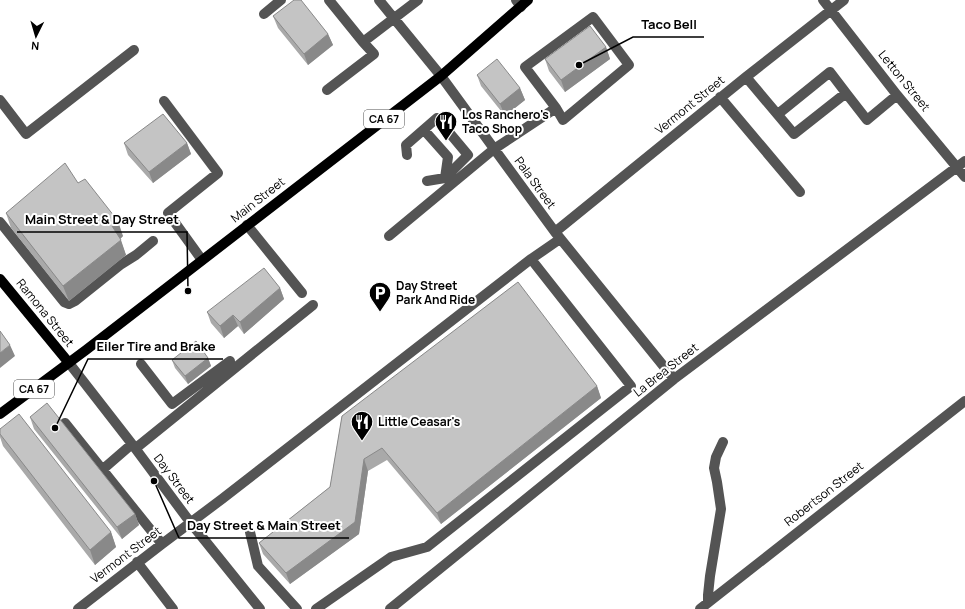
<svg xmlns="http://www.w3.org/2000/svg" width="965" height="609" font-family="Manrope,sans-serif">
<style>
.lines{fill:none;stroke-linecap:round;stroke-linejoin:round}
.minor{stroke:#545454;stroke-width:10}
.major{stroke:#000;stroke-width:10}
.wall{fill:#a9a9a9}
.shaded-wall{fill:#898989}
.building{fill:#c4c4c4;stroke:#898989}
.labels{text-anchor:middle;stroke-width:4;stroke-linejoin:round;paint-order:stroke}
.shield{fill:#fff;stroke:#4c4c4c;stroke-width:1}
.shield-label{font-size:11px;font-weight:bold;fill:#000}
.street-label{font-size:12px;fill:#000;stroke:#fff}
.poi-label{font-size:12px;font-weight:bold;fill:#000;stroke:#fff;text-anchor:start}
.leader{fill:none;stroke:#000;stroke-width:1.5}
.callout-dot{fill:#000;stroke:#fff;stroke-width:1.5}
.callout-label{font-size:13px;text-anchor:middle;font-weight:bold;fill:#000;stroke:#fff;stroke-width:4;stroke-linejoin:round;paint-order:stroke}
</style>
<rect width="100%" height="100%" fill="#fff"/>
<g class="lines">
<path class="minor" d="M329 0 363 42 418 0
M379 0 441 76 555 232 674 379
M516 0 521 7
M823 0 897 95 965 177
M264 14 281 0
M746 77 794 134 846 93 867 120 897 95
M327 90 374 54 363 42
M720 97 800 192
M0 100 26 134 134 50
M164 101 218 173 168 213 202 260
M778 114 830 72 846 93
M424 130 448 157 445 178
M407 155 406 145 437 118 468 155 445 178 427 181
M0 222 64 302 69 304 75 301 120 265 136 255 153 241
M247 225 302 293
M555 232 746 77 844 0
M389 236 494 149 556 108 525 67 593 17 629 65 563 120 556 108
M69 363 132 444 190 522 260 609
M141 364 172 404 230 361
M65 423 162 544
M136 448 313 305
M102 470 132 444
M250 532 258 566 297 609
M137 562 173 609
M708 602V595L710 576 721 509 717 482 714 468 716 457 723 442
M78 609 162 544 222 499 531 259 560 239
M316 609 391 557 427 547 631 386 531 259
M390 609 674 379 965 161
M700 609 965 401"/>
<path class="major" d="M0 279 69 363
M0 414 86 350 441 76 528 0"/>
</g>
<path class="wall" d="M273 16 328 34 333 45 308 65 278 28Z
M606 47 610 59 565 92 549 71 545 59Z
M477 75 520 88 525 100 505 116 481 86Z
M124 143H187L191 154 153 183 128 155Z
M78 183 123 236 120 239 126 255 69 301 11 228 6 213Z
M280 288 284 299 244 334 238 326 224 338 211 323 207 312Z
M208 358 211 366 188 384 175 368 172 360Z
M597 386 601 398 441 524 387 460 368 471 359 534 290 584 263 554 259 543 330 487 342 416Z
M30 417 135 514 139 525 122 539 34 429Z
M0 429 111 532 116 547 95 565 3 446 0 437Z"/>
<path class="shaded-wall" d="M328 34 333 45 308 65 304 54Z
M606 47 610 59 565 92 561 80Z
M520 88 525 100 505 116 500 104Z
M187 143 191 154 153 183 149 172Z
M118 221 123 236 118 241 112 226Z
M121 240 126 255 69 301 63 286Z
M280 288 284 299 244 334 240 322Z
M233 315 238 326 224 338 220 326Z
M10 345 15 356 0 368V353Z
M208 358 211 366 188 384 185 376Z
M597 386 601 398 441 524 437 513Z
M364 459 368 471 359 534 290 584 286 573Z
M135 514 139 525 122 539 117 527Z
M111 532 116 547 95 565 90 550Z"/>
<path class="building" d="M294 0H301L328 34 304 54 273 16Z
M590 26 606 47 561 80 545 59Z
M497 59 520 88 500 104 477 75Z
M163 114 187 143 149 172 124 143Z
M65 163 78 183 85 179 118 221 112 226 121 240 63 286 6 213Z
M264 268 280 288 240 322 233 315 220 326 207 312Z
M518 282 597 386 437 513 382 448 364 459 355 522 286 573 259 543 330 487 342 416Z
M0 331 10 345 0 353Z
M196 341 208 358 185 376 172 360Z
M47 403 135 514 117 527 30 417Z
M19 414 111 532 90 550 0 434V429Z"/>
<defs>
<g id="restaurant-pin" transform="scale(1.15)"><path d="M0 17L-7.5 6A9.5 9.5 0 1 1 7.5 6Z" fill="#000" stroke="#fff"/><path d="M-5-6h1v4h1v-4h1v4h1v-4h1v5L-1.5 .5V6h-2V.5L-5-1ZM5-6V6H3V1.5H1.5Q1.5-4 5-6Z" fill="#fff"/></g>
<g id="parking-pin" transform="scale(1.15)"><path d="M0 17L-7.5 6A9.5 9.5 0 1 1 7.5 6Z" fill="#000" stroke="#fff"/><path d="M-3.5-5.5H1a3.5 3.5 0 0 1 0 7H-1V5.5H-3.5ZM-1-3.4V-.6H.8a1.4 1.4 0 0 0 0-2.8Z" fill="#fff"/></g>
</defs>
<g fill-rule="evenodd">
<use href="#restaurant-pin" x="446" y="122"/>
<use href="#parking-pin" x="380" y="293"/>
<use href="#restaurant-pin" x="362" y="422"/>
</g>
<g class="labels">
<g class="shield">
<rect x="364" y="110" width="40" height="18" rx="3"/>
<rect x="14" y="380" width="40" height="18" rx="3"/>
</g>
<g class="shield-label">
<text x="384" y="123">CA 67</text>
<text x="34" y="393">CA 67</text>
</g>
<g class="street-label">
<text transform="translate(904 81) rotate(51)" y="4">Letton Street</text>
<text transform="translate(690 105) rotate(-39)" y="4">Vermont Street</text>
<text transform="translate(535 183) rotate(54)" y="4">Pala Street</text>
<text transform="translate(258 200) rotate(-38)" y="4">Main Street</text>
<text transform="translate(45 313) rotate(51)" y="4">Ramona Street</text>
<text transform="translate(666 370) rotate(-38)" y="4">La Brea Street</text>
<text transform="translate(174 479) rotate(53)" y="4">Day Street</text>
<text transform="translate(824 494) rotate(-38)" y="4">Robertson Street</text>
<text transform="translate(126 555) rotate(-37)" y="4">Vermont Street</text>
</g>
<g class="poi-label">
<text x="462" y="119">Los Ranchero's<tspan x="462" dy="14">Taco Shop</tspan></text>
<text x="396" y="290">Day Street<tspan x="396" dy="14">Park And Ride</tspan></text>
<text x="378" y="426">Little Ceasar's</text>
</g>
</g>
<path class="leader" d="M579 65L633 37H704M188 291L187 232H17M55 428L88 359H223M154 481L179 538H349"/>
<g class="callout-dot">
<circle cx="579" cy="65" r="4"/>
<circle cx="188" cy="291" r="4"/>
<circle cx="55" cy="428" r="4"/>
<circle cx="154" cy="481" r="4"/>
</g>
<g class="callout-label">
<text x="669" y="29">Taco Bell</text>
<text x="102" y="224">Main Street &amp; Day Street</text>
<text x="156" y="351">Eiler Tire and Brake</text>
<text x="264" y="530">Day Street &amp; Main Street</text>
</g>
<g transform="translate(36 36) rotate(185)" stroke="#ffffff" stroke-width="3" paint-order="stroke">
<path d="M0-3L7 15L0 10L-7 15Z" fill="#000000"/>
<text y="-6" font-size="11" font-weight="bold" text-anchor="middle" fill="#000000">N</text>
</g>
</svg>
